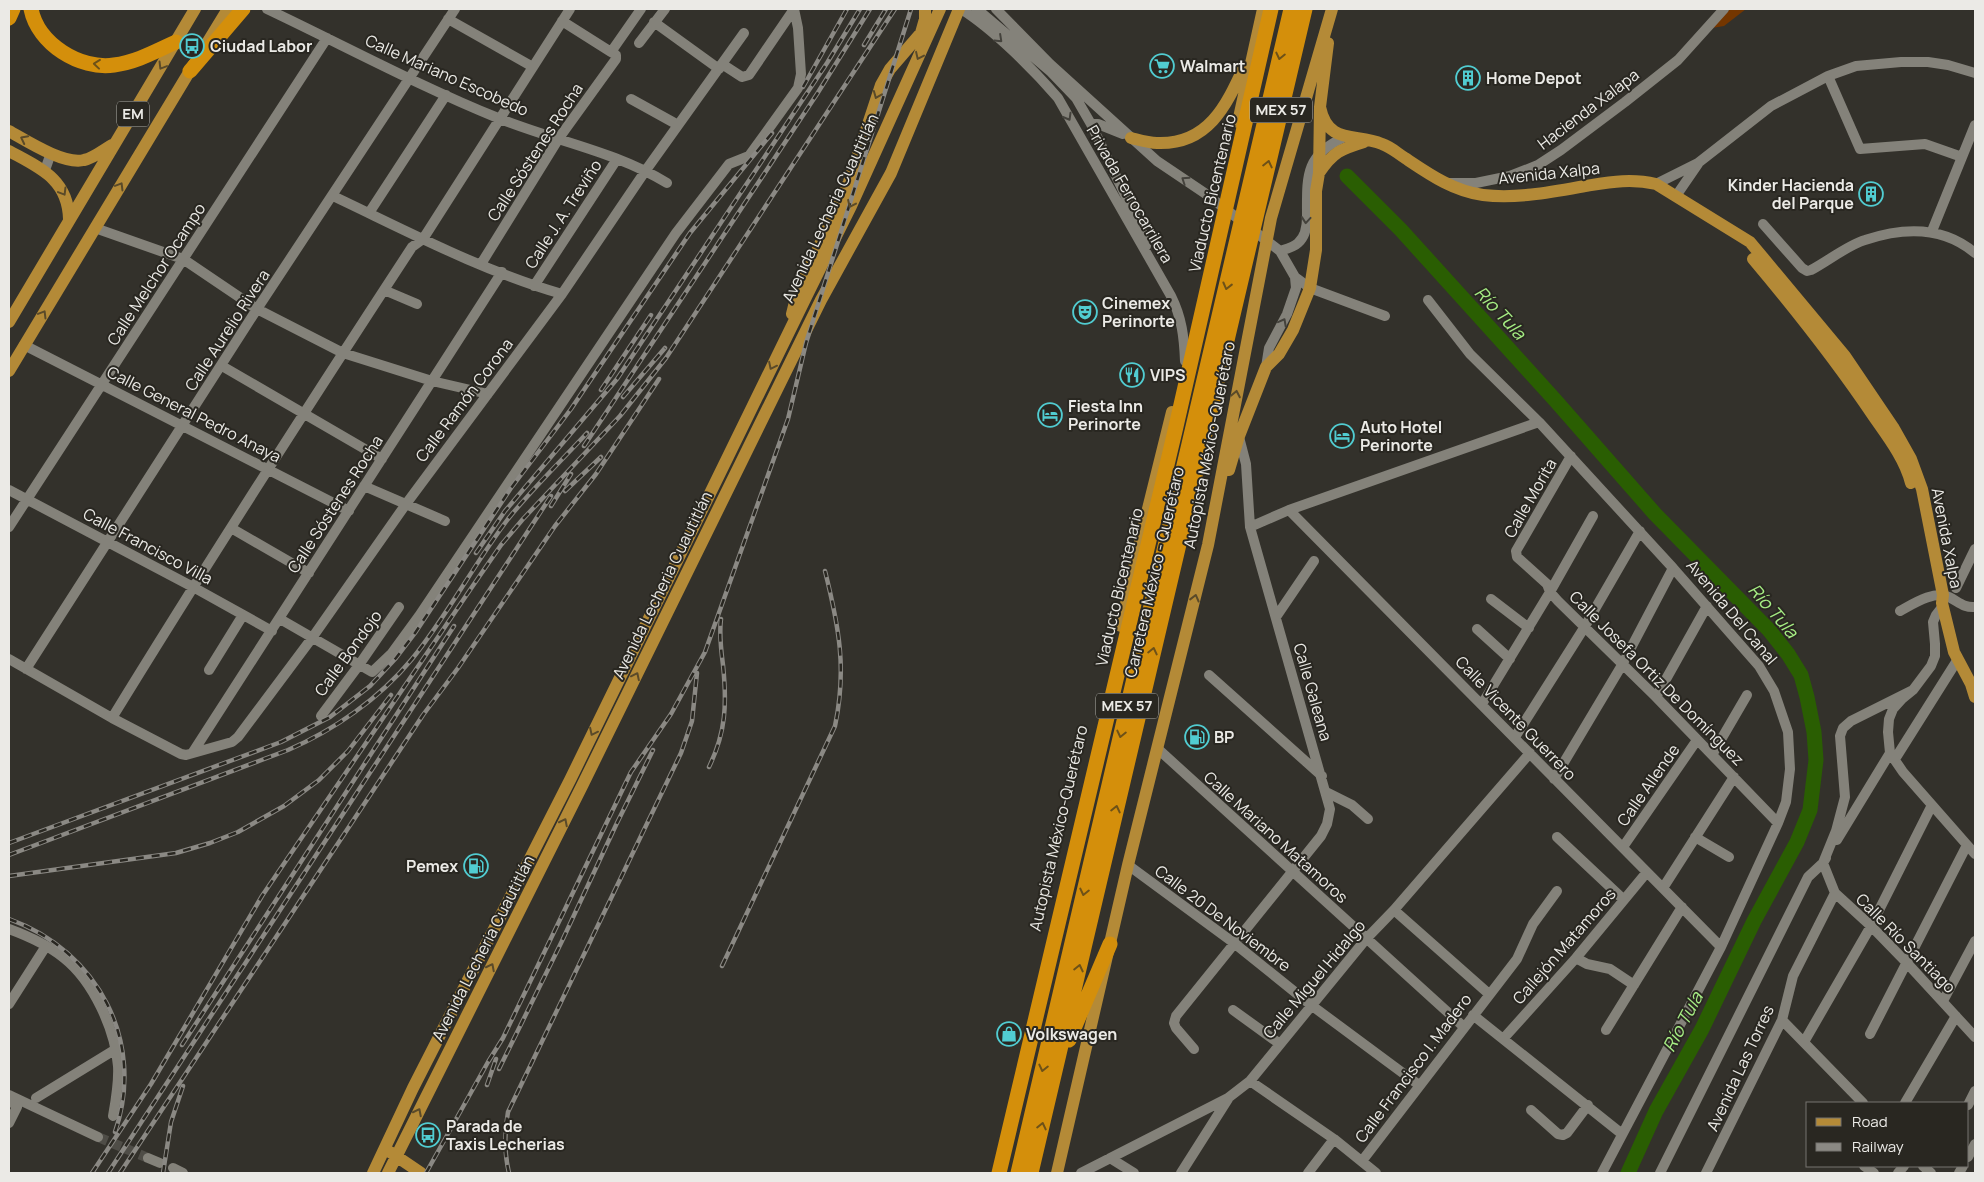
<svg xmlns="http://www.w3.org/2000/svg" width="1984" height="1182" font-family="Manrope,sans-serif">
<style>
.green{fill:#743600}
.lines{fill:none;stroke-linecap:round;stroke-linejoin:round}
.river{stroke:#2a5e02;stroke-width:15}
.minor-tunnel{stroke:#4f4d47;stroke-width:10;stroke-dasharray:10 5;stroke-linecap:butt}
.minor{stroke:#84827a;stroke-width:10}
.major{stroke:#b48a37;stroke-width:12}
.highway{stroke:#d48f0b;stroke-width:15}
.rail-casing{stroke:#8b8984;stroke-width:4.5}
.rail{stroke:#292721;stroke-width:2.5;stroke-dasharray:8;stroke-linecap:butt}
.oneway{stroke:#44423c}
.oneway2{stroke:#5a4a29}
.oneway3{stroke:#6d5118}
.labels{text-anchor:middle;stroke-width:4;stroke-linejoin:round;paint-order:stroke}
.shield{fill:#292721;stroke:#b1b0ab;stroke-width:1}
.shield-label{font-size:15px;font-weight:bold;fill:#ebeae6}
.poi-label{font-size:16px;font-weight:bold;fill:#ebeae6;stroke:#292721;text-anchor:start}
.street-label{font-size:16px;fill:#ebeae6;stroke:#292721}
.water-label{font-size:18px;font-style:italic;fill:#a6ee84;stroke:#292721}
</style>
<rect width="100%" height="100%" fill="#33312b"/>
<path class="green" d="M1730 9H1746L1724 26 1712 28Z"/>
<g class="lines">
<path class="river" d="M1347 176 1401 230 1555 400 1655 514 1769 630 1788 654 1801 675 1807 697 1814 732 1816 760 1810 810 1797 842 1754 921 1702 1029 1656 1111 1628 1173"/>
<path class="minor-tunnel" d="M98 1137 148 1158"/>
<path class="minor" d="M267 9C343 45 419 86 498 118 554 141 615 151 667 183
M961 9C993 29 1033 69 1058 98L1171 296C1182 318 1184 337 1185 361
M977 9 1051 72 1076 98 1091 124 1141 228 1146 246
M996 9 1050 64 1157 161 1206 194 1280 251 1295 277 1296 288 1287 314 1269 348 1266 367
M448 19 533 67
M654 22 719 69
M639 43 665 9
M611 52 641 9
M722 64 742 77 749 75 794 9
M1828 76 1860 149 1925 144 1962 157
M631 99 678 125
M1091 124H1098L1123 134
M45 170 51 153
M1448 183H1476L1510 176 1538 165 1561 150 1625 102 1678 60 1724 9
M1656 184 1698 163 1771 106 1828 76 1856 66 1901 62H1928L1948 65 1975 73
M333 196C407 231 482 271 562 294
M1676 196 1698 164
M369 213 446 95
M1763 224 1802 268 1807 271 1811 270C1828 261 1848 245 1865 240 1904 227 1943 226 1975 253
M95 228 183 259 257 309 343 353 432 381 488 394
M1932 231 1975 125
M1280 251C1286 249 1294 247 1298 243 1305 237 1307 226 1307 217 1307 177 1304 155 1345 137
M481 264 559 138 616 59V55L611 52 562 21
M1295 277 1310 288 1385 316
M534 286 617 159
M384 290 417 304
M1428 300 1470 354 1539 422 1673 568 1759 666 1774 691 1788 732 1790 769 1786 802 1778 823 1721 947 1602 1173
M24 345 349 511
M222 366 382 459
M1571 456 1516 551 1517 557 1547 584 1550 592 1558 601 1656 697 1778 823
M364 486 445 521
M9 490 193 587 272 631
M1289 510 1721 947
M9 527 327 38
M1250 527 1289 510 1539 422
M231 528 309 573
M1956 588 1975 549
M1491 599 1529 628
M1900 611C1913 604 1934 590 1949 597 1959 602 1964 608 1975 607
M1276 617 1314 561
M280 619 372 672 392 653 419 616 676 233 729 164 749 156 798 88 801 74 798 28 794 9
M1477 629 1510 659
M9 659 112 718 181 754 186 755 232 742 238 737 312 638 406 504 562 294 646 170 744 33
M26 669 257 309 455 9
M209 670 243 615
M1209 675 1322 776
M1656 697 1707 606
M1482 704 1550 592 1593 516
M321 716 359 665 399 607
M112 718C209 560 310 403 412 247L423 239 570 9
M1515 737 1584 628 1640 531
M1158 749 1464 1027
M193 752 502 272
M1890 753 1903 772 1975 854
M1712 755 1747 695
M1895 759 1958 659
M1554 779 1622 665 1673 568
M1326 792 1352 805 1368 819
M1557 837 1624 900
M1695 837 1729 857
M1837 840 1890 753 1888 732 1889 719 1893 709 1902 699 1913 690 1931 666 1935 656V644L1933 622 1936 615 1943 606
M1623 847 1697 740
M1826 858 1823 863 1835 893 1871 926 1906 962 1975 1037
M1128 865 1234 943 1311 1005 1419 1085
M1663 888 1734 777
M1394 910 1489 994
M9 929C28 936 48 945 64 958 93 981 115 1029 118 1066 119 1083 116 1099 113 1116
M1576 958 1587 964 1610 969 1634 985
M1943 1001 1975 941
M9 1004 46 946
M1233 1010 1280 1044
M1473 1015 1622 1134
M1782 1020 1863 1103
M1606 1030 1682 907
M1870 1034 1967 845
M1503 1039 1576 958 1647 872
M1804 1042 1871 926 1932 805
M1194 1049 1176 1028 1174 1023 1176 1016 1321 836 1327 824 1330 809 1250 527 1246 464 1239 437
M1250 1081 1334 1139 1376 1173
M9 1095 98 1137
M36 1098 116 1049
M9 1099 17 1107 9 1123
M1905 1103 1956 1016
M1968 1105 1975 1091
M1531 1110 1558 1134 1563 1135 1567 1133 1588 1105
M1968 1157 1975 1144
M148 1158 160 1163
M1110 1158 1134 1173
M1362 1161 1517 959 1533 924 1557 891
M1864 1166 1874 1173
M1923 1166 1931 1173
M173 1168 183 1173
M1081 1173 1228 1098 1250 1081 1366 939 1394 910 1530 753
M1181 1173 1228 1099
M1308 1173 1334 1139
M1660 1173 1808 877 1823 863 1836 831 1845 797 1840 736 1843 728 1851 721 1913 690
M1706 1173 1782 1020 1793 976 1835 893
M1898 1173 1904 1166
M1959 1173 1963 1166"/>
<path class="major" d="M206 45 228 9
M1320 107C1328 145 1355 133 1382 144 1391 147 1397 153 1405 158 1429 174 1453 191 1483 195 1517 199 1552 192 1585 186 1610 182 1631 178 1656 184L1750 242 1845 356 1893 427 1911 459 1922 489 1943 595 1942 603 1954 652 1971 684 1975 697
M1238 122 1263 9
M9 131C27 141 64 165 84 160 94 158 103 150 112 145
M1131 138C1139 140 1149 143 1157 143 1208 145 1226 106 1244 67
M9 151C40 168 68 179 69 219
M1319 173C1333 152 1341 149 1364 142
M1753 259C1796 310 1837 362 1874 417 1888 437 1905 459 1911 483
M792 314 797 294 849 182 881 85 890 69 921 33 925 19V9
M9 322 195 9
M9 371 194 64
M1229 470 1239 436 1266 367 1279 354 1293 330 1310 288 1316 250V191L1319 173 1320 107 1328 43
M1121 626 1141 537 1172 412
M390 1152 421 1173
M373 1173 413 1088 570 780 806 297 851 206 940 9
M388 1173 582 786 821 300 891 173 959 9
M1057 1173 1128 865 1208 545 1271 218 1332 9"/>
<path class="highway" d="M31 9C38 44 80 70 114 65 137 62 156 51 176 42
M9 18 13 9
M190 71 243 9
M1069 1040 1110 944
M999 1173 1175 431 1271 9
M1018 1173 1291 9
M1031 1173 1305 9"/>
<g class="rail-casing">
<path id="rail" d="M864 45 886 9
M803 87 847 9
M601 390 651 315
M623 397 665 348
M584 446 817 94 870 9
M565 491 601 457
M551 506 571 474
M476 553 505 511 617 379 827 63 860 9
M709 767C726 732 727 704 723 665 721 650 719 635 721 619
M9 843 281 742 330 717 370 686 396 658 415 633 511 488 571 409 690 233 772 133
M9 855 288 750C334 730 379 699 412 659 447 616 474 564 508 519 532 489 561 461 587 433
M9 876 176 853 210 843 238 832 284 806 319 780 348 751 391 695
M9 919C98 951 146 1042 115 1132
M722 966 835 726C847 669 839 627 825 571
M182 1045 454 626
M499 1069 562 941 616 825 653 750
M487 1085 496 1059
M92 1173 151 1084 262 896 472 587 501 545 523 519 620 416 666 358 895 9
M108 1173 551 496
M120 1173 423 715 458 668 555 526 596 474 659 379
M163 1173 171 1122 183 1086
M426 1173 488 1062 503 1038 631 772 671 714 705 652 788 419 806 343 911 9
M509 1173C504 1152 504 1134 508 1112L681 753 692 721 697 673"/>
</g>
<use href="#rail" class="rail"/>
</g>
<defs><path id="oneway-chevron" d="M-2-3.5L2.5 0L-2 3.5" fill="none" stroke-width="1.6" stroke-linecap="round" stroke-linejoin="round" transform="scale(1.25)"/></defs>
<g class="oneway">
<use href="#oneway-chevron" transform="translate(999 39) rotate(43)"/>
<use href="#oneway-chevron" transform="translate(1068 117) rotate(60)"/>
<use href="#oneway-chevron" transform="translate(1185 180) rotate(-146)"/>
<use href="#oneway-chevron" transform="translate(1306 220) rotate(95)"/>
<use href="#oneway-chevron" transform="translate(1283 322) rotate(-62)"/>
</g>
<g class="oneway2">
<use href="#oneway-chevron" transform="translate(919 56) rotate(115)"/>
<use href="#oneway-chevron" transform="translate(162 66) rotate(121)"/>
<use href="#oneway-chevron" transform="translate(877 95) rotate(112)"/>
<use href="#oneway-chevron" transform="translate(24 139) rotate(-153)"/>
<use href="#oneway-chevron" transform="translate(120 186) rotate(-59)"/>
<use href="#oneway-chevron" transform="translate(63 192) rotate(59)"/>
<use href="#oneway-chevron" transform="translate(851 204) rotate(115)"/>
<use href="#oneway-chevron" transform="translate(43 314) rotate(-59)"/>
<use href="#oneway-chevron" transform="translate(772 366) rotate(116)"/>
<use href="#oneway-chevron" transform="translate(1236 394) rotate(-79)"/>
<use href="#oneway-chevron" transform="translate(1195 598) rotate(-76)"/>
<use href="#oneway-chevron" transform="translate(636 676) rotate(-64)"/>
<use href="#oneway-chevron" transform="translate(593 732) rotate(116)"/>
<use href="#oneway-chevron" transform="translate(564 822) rotate(-63)"/>
<use href="#oneway-chevron" transform="translate(491 967) rotate(-63)"/>
<use href="#oneway-chevron" transform="translate(418 1112) rotate(-63)"/>
</g>
<g class="oneway3">
<use href="#oneway-chevron" transform="translate(1280 56) rotate(103)"/>
<use href="#oneway-chevron" transform="translate(97 64) rotate(-174)"/>
<use href="#oneway-chevron" transform="translate(1268 164) rotate(-77)"/>
<use href="#oneway-chevron" transform="translate(1227 286) rotate(104)"/>
<use href="#oneway-chevron" transform="translate(1153 651) rotate(-77)"/>
<use href="#oneway-chevron" transform="translate(1121 734) rotate(103)"/>
<use href="#oneway-chevron" transform="translate(1116 809) rotate(-77)"/>
<use href="#oneway-chevron" transform="translate(1084 892) rotate(103)"/>
<use href="#oneway-chevron" transform="translate(1079 968) rotate(-77)"/>
<use href="#oneway-chevron" transform="translate(1043 1068) rotate(103)"/>
<use href="#oneway-chevron" transform="translate(1042 1126) rotate(-77)"/>
</g>
<defs>
<g id="bus-ring" transform="scale(1.25)"><circle r="9.5" fill="#292721" stroke="#51ccd1" stroke-width="1.5"/><path d="M-5-6H5V4H4V6H2V4H-2V6H-4V4H-5ZM-3.5-4V0h7V-4ZM-3.5 1.2v1.5H-2V1.2ZM2 1.2v1.5H3.5V1.2Z" fill="#51ccd1"/></g>
<g id="supermarket-ring" transform="scale(1.25)"><circle r="9.5" fill="#292721" stroke="#51ccd1" stroke-width="1.5"/><path d="M-6-5.5h2.5l.6 2H6L4.5 2H-2.5L-4.4-4H-6ZM-1.5 3.2a1.3 1.3 0 1 0 .1 0ZM3 3.2a1.3 1.3 0 1 0 .1 0Z" fill="#51ccd1"/></g>
<g id="building-ring" transform="scale(1.25)"><circle r="9.5" fill="#292721" stroke="#51ccd1" stroke-width="1.5"/><path d="M-4-6H4V6H1V3H-1V6H-4ZM-2.5-4.3h1.7v1.8h-1.7ZM.8-4.3h1.7v1.8H.8ZM-2.5-1h1.7V.8h-1.7ZM.8-1h1.7V.8H.8Z" fill="#51ccd1"/></g>
<g id="theatre-ring" transform="scale(1.25)"><circle r="9.5" fill="#292721" stroke="#51ccd1" stroke-width="1.5"/><path d="M-5-5.5Q0-4 5-5.5V0Q5 5 0 6Q-5 5-5 0ZM-3.3-2.5H-1v1.5H-3.3ZM1-2.5H3.3v1.5H1ZM-2.8 1Q0 5.5 2.8 1Z" fill="#51ccd1"/></g>
<g id="restaurant-ring" transform="scale(1.25)"><circle r="9.5" fill="#292721" stroke="#51ccd1" stroke-width="1.5"/><path d="M-5-6h1v4h1v-4h1v4h1v-4h1v5L-1.5 .5V6h-2V.5L-5-1ZM5-6V6H3V1.5H1.5Q1.5-4 5-6Z" fill="#51ccd1"/></g>
<g id="hotel-ring" transform="scale(1.25)"><circle r="9.5" fill="#292721" stroke="#51ccd1" stroke-width="1.5"/><path d="M-6-4.5h1.5V1H6V5H4.5V3h-9V5H-6ZM-4 0a1.8 1.8 0 1 1 3.6 0ZM.5 0V-2.5h3Q6-2.5 6 0Z" fill="#51ccd1"/></g>
<g id="fuel-ring" transform="scale(1.25)"><circle r="9.5" fill="#292721" stroke="#51ccd1" stroke-width="1.5"/><path d="M-5.5-6h7V0h2V4h1.3V-2.5L3-4.5l.8-.8L6-3V5H2.5V1h-1V6h-7ZM-4.2-4.7v3.2H.2V-4.7Z" fill="#51ccd1"/></g>
<g id="shop-ring" transform="scale(1.25)"><circle r="9.5" fill="#292721" stroke="#51ccd1" stroke-width="1.5"/><path d="M-5-2.5h2.3a2.7 3.5 0 0 1 5.4 0H5L5.5 6h-11ZM-1.5-2.5h3a1.5 2.3 0 0 0-3 0Z" fill="#51ccd1"/></g>
</defs>
<g fill-rule="evenodd">
<use href="#bus-ring" x="192" y="46"/>
<use href="#supermarket-ring" x="1162" y="66"/>
<use href="#building-ring" x="1468" y="78"/>
<use href="#building-ring" x="1871" y="194"/>
<use href="#theatre-ring" x="1085" y="312"/>
<use href="#restaurant-ring" x="1132" y="375"/>
<use href="#hotel-ring" x="1050" y="415"/>
<use href="#hotel-ring" x="1342" y="436"/>
<use href="#fuel-ring" x="1197" y="737"/>
<use href="#fuel-ring" x="476" y="866"/>
<use href="#shop-ring" x="1009" y="1034"/>
<use href="#bus-ring" x="428" y="1135"/>
</g>
<g class="labels">
<g class="shield">
<rect x="1250" y="97.5" width="62" height="25" rx="4"/>
<rect x="117" y="101.5" width="32" height="25" rx="4"/>
<rect x="1096" y="693.5" width="62" height="25" rx="4"/>
</g>
<g class="shield-label">
<text x="1281" y="115">MEX 57</text>
<text x="133" y="119">EM</text>
<text x="1127" y="711">MEX 57</text>
</g>
<g class="poi-label">
<text x="210" y="52">Ciudad Labor</text>
<text x="1180" y="72">Walmart</text>
<text x="1486" y="84">Home Depot</text>
<text x="1854" y="191" text-anchor="end">Kinder Hacienda<tspan x="1854" dy="18">del Parque</tspan></text>
<text x="1102" y="309">Cinemex<tspan x="1102" dy="18">Perinorte</tspan></text>
<text x="1150" y="381">VIPS</text>
<text x="1068" y="412">Fiesta Inn<tspan x="1068" dy="18">Perinorte</tspan></text>
<text x="1360" y="433">Auto Hotel<tspan x="1360" dy="18">Perinorte</tspan></text>
<text x="1214" y="743">BP</text>
<text x="458" y="872" text-anchor="end">Pemex</text>
<text x="1026" y="1040">Volkswagen</text>
<text x="446" y="1132">Parada de<tspan x="446" dy="18">Taxis Lecherias</tspan></text>
</g>
<g class="street-label">
<text transform="translate(447 75) rotate(24)" y="6">Calle Mariano Escobedo</text>
<text transform="translate(1588 109) rotate(-37)" y="6">Hacienda Xalapa</text>
<text transform="translate(535 152) rotate(-57)" y="6">Calle Sóstenes Rocha</text>
<text transform="translate(1549 173) rotate(-6)" y="6">Avenida Xalpa</text>
<text transform="translate(1212 193) rotate(-77)" y="6">Viaducto Bicentenario</text>
<text transform="translate(1130 194) rotate(60)" y="6">Privada Ferrocarrilera</text>
<text transform="translate(830 208) rotate(-65)" y="6">Avenida Lecheria Cuautitlán</text>
<text transform="translate(563 214) rotate(-57)" y="6">Calle J. A. Treviño</text>
<text transform="translate(156 274) rotate(-57)" y="6">Calle Melchor Ocampo</text>
<text transform="translate(227 330) rotate(-57)" y="6">Calle Aurelio Rivera</text>
<text transform="translate(464 400) rotate(-53)" y="6">Calle Ramón Corona</text>
<text transform="translate(194 414) rotate(27)" y="6">Calle General Pedro Anaya</text>
<text transform="translate(1209 445) rotate(-79)" y="6">Autopista México-Querétaro</text>
<text transform="translate(1530 498) rotate(-60)" y="6">Calle Morita</text>
<text transform="translate(335 504) rotate(-57)" y="6">Calle Sóstenes Rocha</text>
<text transform="translate(1947 538) rotate(79)" y="6">Avenida Xalpa</text>
<text transform="translate(148 546) rotate(28)" y="6">Calle Francisco Villa</text>
<text transform="translate(1154 572) rotate(-77)" y="6">Carretera México - Querétaro</text>
<text transform="translate(662 585) rotate(-64)" y="6">Avenida Lecheria Cuautitlán</text>
<text transform="translate(1119 587) rotate(-77)" y="6">Viaducto Bicentenario</text>
<text transform="translate(1732 612) rotate(50)" y="6">Avenida Del Canal</text>
<text transform="translate(348 653) rotate(-54)" y="6">Calle Bondojo</text>
<text transform="translate(1657 678) rotate(45)" y="6">Calle Josefa Ortiz De Domínguez</text>
<text transform="translate(1313 692) rotate(74)" y="6">Calle Galeana</text>
<text transform="translate(1516 718) rotate(46)" y="6">Calle Vicente Guerrero</text>
<text transform="translate(1648 785) rotate(-55)" y="6">Calle Allende</text>
<text transform="translate(1058 828) rotate(-77)" y="6">Autopista México-Querétaro</text>
<text transform="translate(1276 837) rotate(42)" y="6">Calle Mariano Matamoros</text>
<text transform="translate(1223 918) rotate(37)" y="6">Calle 20 De Noviembre</text>
<text transform="translate(1906 943) rotate(45)" y="6">Calle Río Santiago</text>
<text transform="translate(1564 946) rotate(-49)" y="6">Callejón Matamoros</text>
<text transform="translate(483 948) rotate(-63)" y="6">Avenida Lecheria Cuautitlán</text>
<text transform="translate(1314 979) rotate(-50)" y="6">Calle Miguel Hidalgo</text>
<text transform="translate(1413 1068) rotate(-53)" y="6">Calle Francisco I. Madero</text>
<text transform="translate(1740 1068) rotate(-65)" y="6">Avenida Las Torres</text>
</g>
<g class="water-label">
<text transform="translate(1500 313) rotate(47)" y="6">Río Tula</text>
<text transform="translate(1773 611) rotate(49)" y="6">Río Tula</text>
<text transform="translate(1683 1022) rotate(-62)" y="6">Río Tula</text>
</g>
</g>
<rect width="1984" height="1182" fill="none" stroke="#ebeae6" stroke-width="20"/>
<rect x="1806" y="1102" width="162" height="65" fill="#292721" stroke="#777570"/>
<rect x="1816" y="1118" width="25" height="8" fill="#b48a37" stroke="#777570"/>
<text x="1852" y="1127" font-size="15" fill="#ebeae6">Road</text>
<rect x="1816" y="1143" width="25" height="8" fill="#8b8984" stroke="#777570"/>
<text x="1852" y="1152" font-size="15" fill="#ebeae6">Railway</text>
</svg>
